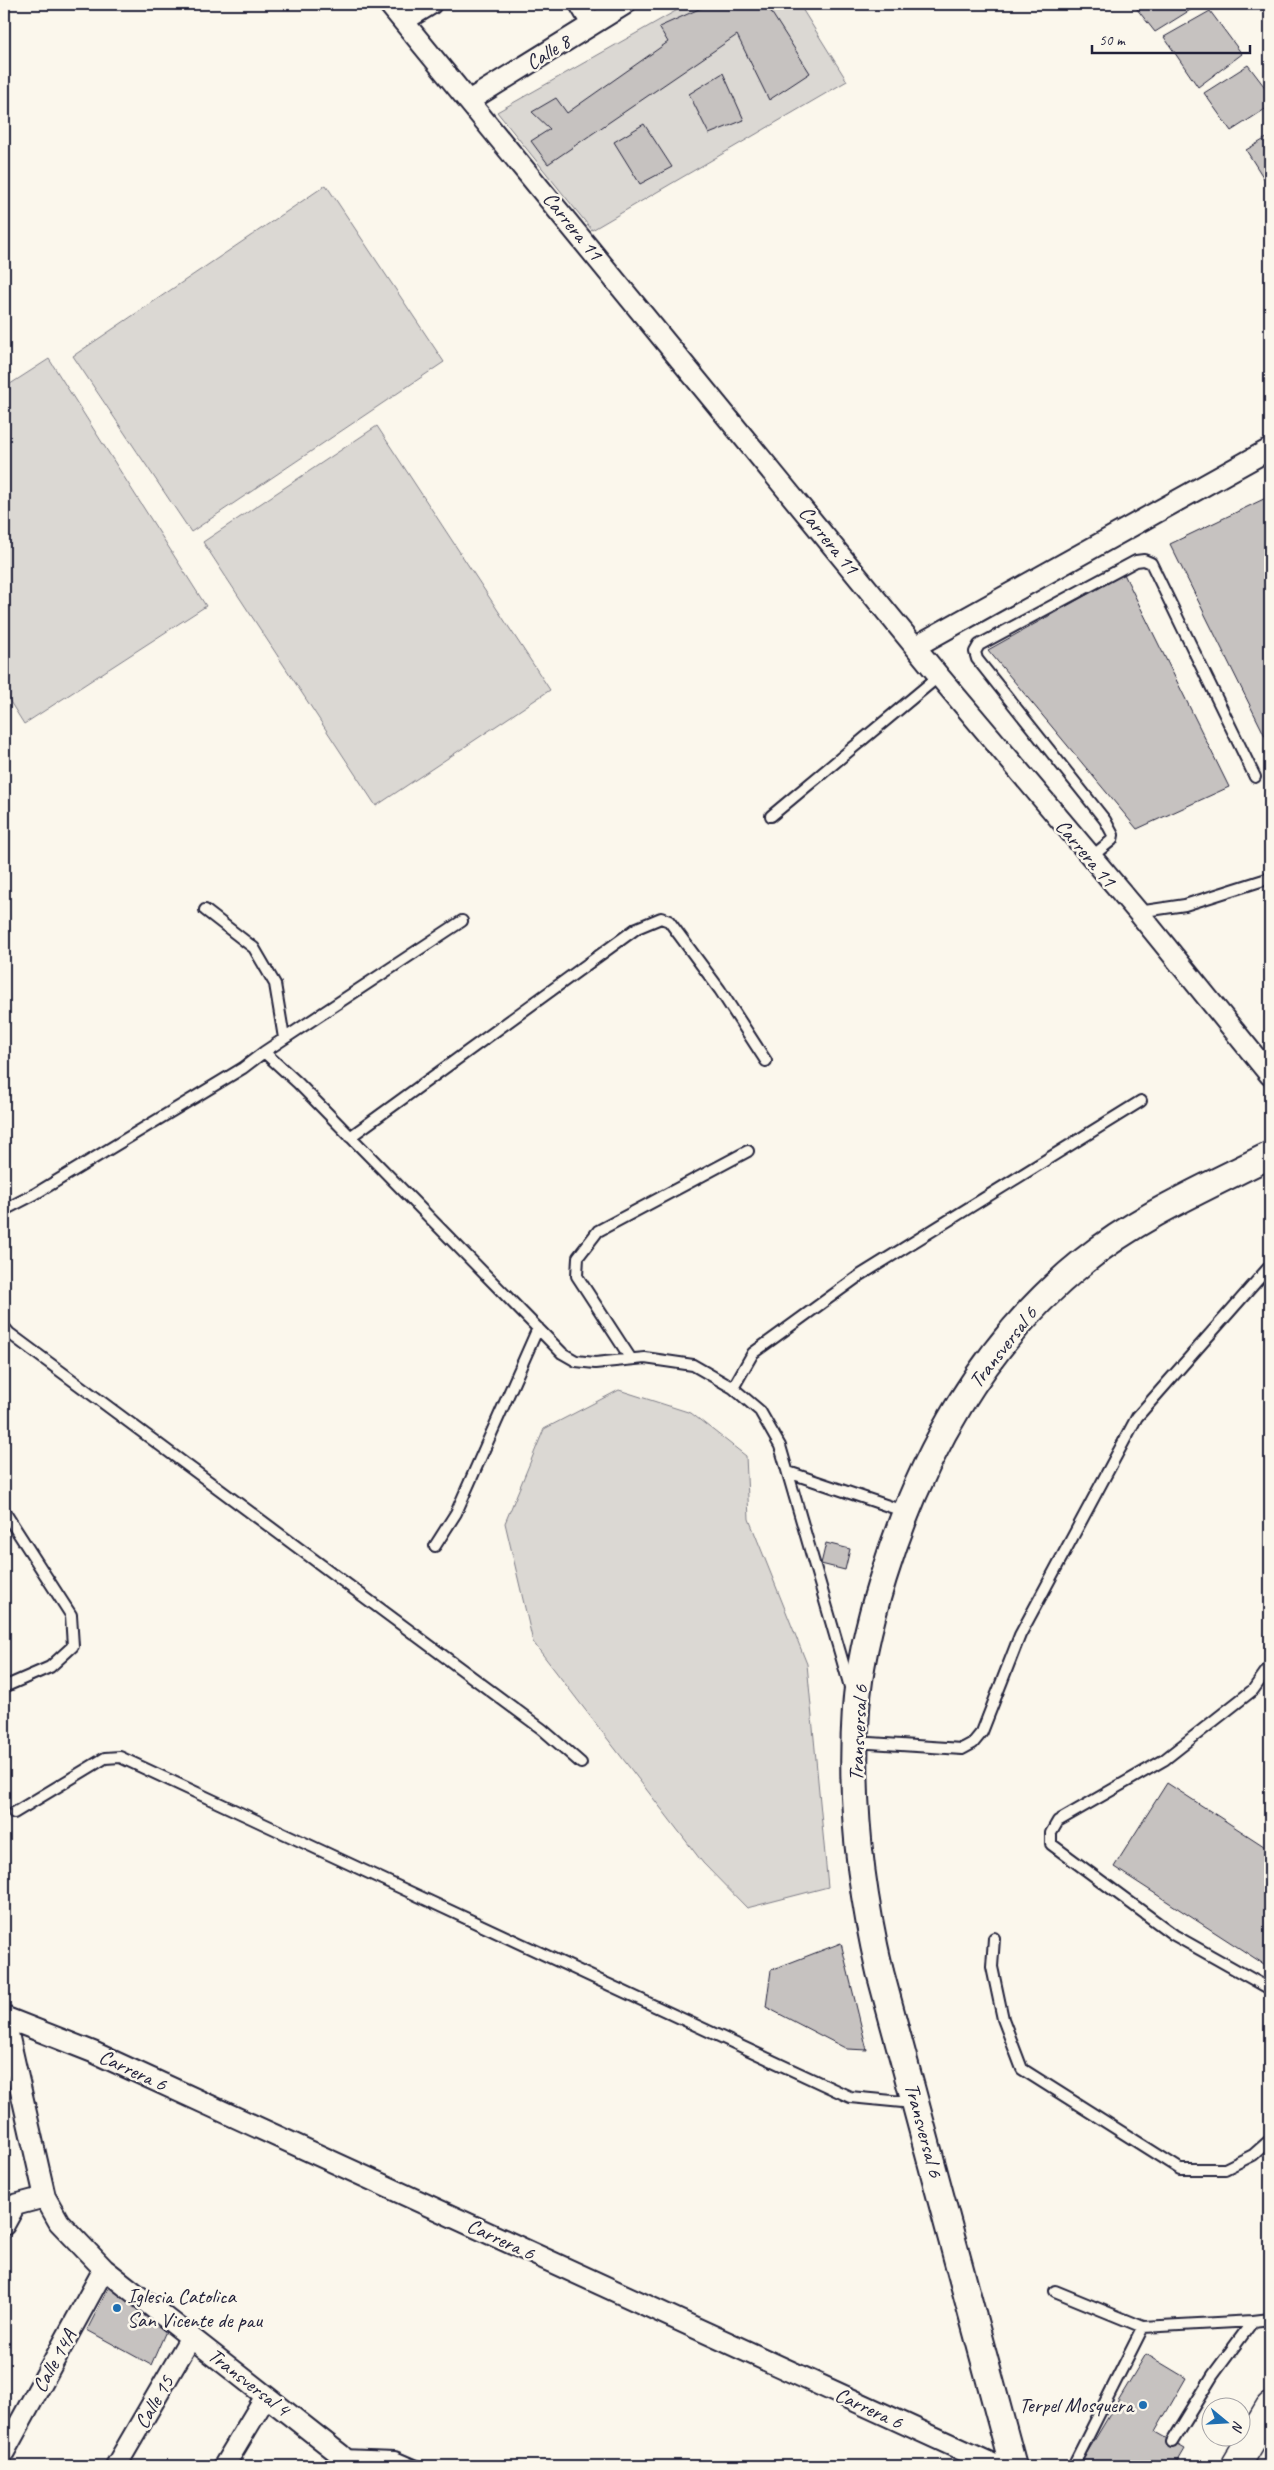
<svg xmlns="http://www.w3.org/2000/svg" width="1274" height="2470" font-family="Caveat,sans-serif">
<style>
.green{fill:#dbd8d3;stroke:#7e7d87}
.building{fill:#c6c2c0;stroke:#22223b}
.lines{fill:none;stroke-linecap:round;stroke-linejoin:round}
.service-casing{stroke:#22223b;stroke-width:14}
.minor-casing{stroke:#22223b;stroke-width:24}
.tertiary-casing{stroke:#22223b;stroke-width:30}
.primary-casing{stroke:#22223b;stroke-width:31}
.service{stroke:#fbf7ec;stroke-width:10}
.minor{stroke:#fbf7ec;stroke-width:20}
.tertiary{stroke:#fbf7ec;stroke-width:26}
.primary{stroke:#fbf7ec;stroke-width:28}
.poi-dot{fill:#1f6fb2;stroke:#fbf7ec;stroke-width:2}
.labels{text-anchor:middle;stroke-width:5;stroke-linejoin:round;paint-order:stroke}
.street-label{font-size:21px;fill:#22223b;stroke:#fbf7ec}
.poi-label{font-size:21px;fill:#22223b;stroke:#fbf7ec;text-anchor:start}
</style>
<rect width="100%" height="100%" fill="#fbf7ec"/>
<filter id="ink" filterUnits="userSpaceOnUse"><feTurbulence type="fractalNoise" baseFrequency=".02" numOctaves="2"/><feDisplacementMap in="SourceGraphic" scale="10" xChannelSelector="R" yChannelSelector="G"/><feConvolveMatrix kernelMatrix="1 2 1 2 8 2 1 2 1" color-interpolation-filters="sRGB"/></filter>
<g filter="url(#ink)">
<path class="green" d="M688 4H799L847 81 592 230 497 112Z
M326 185 444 362 191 532 73 356Z
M49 359 206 606 24 724 4 692V388Z
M377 426 550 690 376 806 203 542Z
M619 1390 691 1413 746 1456 749 1519 807 1664 828 1887 747 1908 703 1863 533 1642 505 1523 544 1429Z"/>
<path class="building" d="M710 4H766L810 73 769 100 737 35 548 164 531 141 550 129 532 112 556 98 567 113 668 42 659 27Z
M1133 4H1200L1155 32Z
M1263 4H1270V16Z
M1210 11 1242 54 1198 87 1164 37Z
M1248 65 1270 94V106L1231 131 1204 93Z
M723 73 744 120 709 134 689 94Z
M644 124 672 167 640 184 614 142Z
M1270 136V188L1246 150Z
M1270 496V746L1170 544Z
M1124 574 1229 787 1137 829 988 650Z
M826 1543 850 1549 845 1570 821 1564Z
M1167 1783 1270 1850V1968L1114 1867Z
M841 1943 867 2050 847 2049 766 2007 771 1970Z
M109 2287 166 2331 151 2365 87 2330Z
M1146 2354 1186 2378 1155 2432 1185 2449 1175 2466H1079Z"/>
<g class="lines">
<g class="service-casing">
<path id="service" d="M771 816 939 676
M1090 858 1112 840 1113 835 1105 820 977 659 975 652 979 645 1136 561 1144 560 1151 563 1255 777
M205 910 254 948 275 984 284 1038
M1138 912 1185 905 1270 878
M264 1052 462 921
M350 1137 637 928 661 918 669 921 720 990 766 1061
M4 1210 35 1194 243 1068 264 1052 298 1083 562 1353 576 1361 595 1363 645 1358 693 1365 733 1388 760 1411 780 1446 850 1687
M4 1327 9 1333 542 1729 581 1763
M631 1359 577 1276 578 1257 598 1231 748 1151
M733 1388 753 1353 859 1276 1141 1101
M788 1472 906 1512
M4 1511 71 1615 73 1646 50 1667 4 1687
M435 1546 456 1513 538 1328
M1270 1666 1253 1690 1164 1760 1058 1821 1051 1833V1844L1174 1935 1270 1989
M855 1742 962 1749 973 1743 982 1732 1020 1635 1137 1417 1270 1266
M14 1813 105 1758 120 1757 850 2097 913 2103
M994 1938 992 1967 1003 2019 1022 2069 1180 2169H1225L1253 2155 1270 2140
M1055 2291 1143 2327
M1172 2442 1213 2375 1253 2321
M342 2455 395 2457 416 2466
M1073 2466 1143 2327 1253 2321 1270 2319"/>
</g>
<g class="minor-casing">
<path id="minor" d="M389 4 939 676 1138 912 1270 1075
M580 4 592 24
M403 21 431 4
M470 100 625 4
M916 646 1270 449
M4 2016 45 2197 59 2222 104 2269 341 2455 351 2466
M4 2017 93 2052 997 2466
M4 2225 15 2205 45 2197
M4 2452 104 2269
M116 2466 191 2337
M224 2466 266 2396"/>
</g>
<g class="tertiary-casing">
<path id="tertiary" d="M1013 2466 880 1972C860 1887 850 1797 856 1709 859 1664 870 1620 883 1578 920 1457 984 1341 1084 1261 1139 1216 1207 1187 1270 1155"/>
</g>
<g class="primary-casing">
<path id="primary" d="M1235 2466 1270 2407"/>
</g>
<use href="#service" class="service"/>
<use href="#minor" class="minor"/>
<use href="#tertiary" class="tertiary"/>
<use href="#primary" class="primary"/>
</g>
</g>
<g class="poi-dot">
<circle cx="117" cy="2308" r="5"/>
<circle cx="1143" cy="2405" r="5"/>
</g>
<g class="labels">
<g class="street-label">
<text transform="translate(548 52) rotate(-32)" y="7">Calle 8</text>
<text transform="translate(573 226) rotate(51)" y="7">Carrera 11</text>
<text transform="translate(829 540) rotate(51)" y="7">Carrera 11</text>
<text transform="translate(1086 853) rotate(50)" y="7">Carrera 11</text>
<text transform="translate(1003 1347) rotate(-52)" y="7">Transversal 6</text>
<text transform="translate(858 1733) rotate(-87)" y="7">Transversal 6</text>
<text transform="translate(133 2070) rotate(25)" y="7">Carrera 6</text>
<text transform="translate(924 2130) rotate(75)" y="7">Transversal 6</text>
<text transform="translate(501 2239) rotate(25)" y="7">Carrera 6</text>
<text transform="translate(54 2361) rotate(-61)" y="7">Calle 14A</text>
<text transform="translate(249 2382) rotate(38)" y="7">Transversal 4</text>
<text transform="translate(154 2402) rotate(-60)" y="7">Calle 15</text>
<text transform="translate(869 2408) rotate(25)" y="7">Carrera 6</text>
</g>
<g class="poi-label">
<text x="127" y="2303">Iglesia Catolica<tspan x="127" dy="24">San Vicente de pau</tspan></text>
<text x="1133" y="2412" text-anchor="end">Terpel Mosquera</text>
</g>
</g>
<rect width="1274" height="2470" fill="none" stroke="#fbf7ec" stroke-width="20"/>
<rect x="10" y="10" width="1254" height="2450" fill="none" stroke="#22223b" stroke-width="2" filter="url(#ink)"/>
<g transform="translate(1226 2422) rotate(108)"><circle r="24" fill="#fbf7ec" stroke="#a4a2a5"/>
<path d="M0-4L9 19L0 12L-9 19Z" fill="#1f6fb2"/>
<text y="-8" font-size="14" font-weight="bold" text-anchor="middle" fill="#22223b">N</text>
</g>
<path d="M1092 45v8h158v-8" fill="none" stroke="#22223b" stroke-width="2.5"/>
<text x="1099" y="45" font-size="15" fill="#22223b" stroke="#fbf7ec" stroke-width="4" paint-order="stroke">50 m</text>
</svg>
